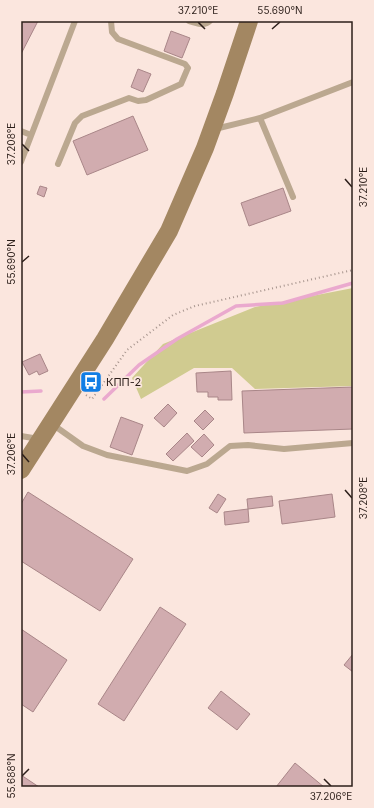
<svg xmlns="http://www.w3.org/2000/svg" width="374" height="808" font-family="Inter,sans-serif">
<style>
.green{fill:#d0cb90}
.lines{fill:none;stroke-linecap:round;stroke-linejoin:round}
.stream{stroke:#eaa9ce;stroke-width:3.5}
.building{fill:#d1acaf;stroke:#a98688}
.path{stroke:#a6948d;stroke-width:2;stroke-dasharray:1 3;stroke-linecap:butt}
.lane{stroke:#bba890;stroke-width:6}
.secondary{stroke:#a38762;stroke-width:18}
.ticks{fill:none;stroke:#2c1f1a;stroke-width:1.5}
.labels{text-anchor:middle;stroke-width:3.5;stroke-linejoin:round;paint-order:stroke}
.poi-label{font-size:11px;fill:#2c1f1a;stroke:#fbe6de;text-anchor:start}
.neatline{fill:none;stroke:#2c1f1a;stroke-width:1.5}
.ticks-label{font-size:10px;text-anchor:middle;fill:#2c1f1a}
</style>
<rect width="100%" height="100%" fill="#fbe6de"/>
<path class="green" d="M353 288V386L255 389 232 368H194L141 399 132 378 163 344 255 307Z"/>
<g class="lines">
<path class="stream" d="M21 392 41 391
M104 399 139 365 177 339 236 306 283 303 353 283"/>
</g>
<path class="building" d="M21 21H38L21 54Z
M171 31 190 38 182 58 164 51Z
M138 69 151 74 143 92 131 87Z
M133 116 148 150 87 175 73 141Z
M40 186 47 188 44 197 37 194Z
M283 188 291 211 249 226 241 203Z
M40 354 48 371 39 375 37 371 29 375 22 362Z
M231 371 232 400H218V397H208V392H197L196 373Z
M353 387V429L244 433 242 391Z
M168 404 177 413 164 427 154 418Z
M205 410 214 419 203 430 194 421Z
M121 417 143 425 132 455 110 447Z
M187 433 194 441 173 461 166 454Z
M204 434 214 445 202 457 191 447Z
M28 492 133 559 100 611 21 561V504Z
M218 494 226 499 217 513 209 508Z
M332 494 335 517 282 524 279 501Z
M272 496 273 506 248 509 247 499Z
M248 509 249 522 225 525 224 512Z
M160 607 186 624 124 721 98 704Z
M21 629 67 660 33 712 21 704Z
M353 654V672L344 665Z
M221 691 250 714 237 730 208 708Z
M295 763 324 787H276Z
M21 775 39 787H21Z"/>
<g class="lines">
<path class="path" d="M86 395 92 399 127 350 173 315 195 306 353 270"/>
<path class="lane" d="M189 21C197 23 204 27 210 21
M260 118 293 197
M215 129 260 118 353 82
M21 131 31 135
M21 162 75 21
M58 164 75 123 82 116 129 98 138 101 146 100 181 84 187 70 188 68 185 64 118 39 112 32 111 21
M52 424 83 446 107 455 187 471 207 464 230 446 248 445 284 449 353 443
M21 436 39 439"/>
<path class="secondary" d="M21 470 105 339 169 231 205 148 225 93 249 21"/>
</g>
<path class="ticks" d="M198 22 205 29M272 29 280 22M22 144 29 151M345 179 352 187M22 262 29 256M22 454 29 462M345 490 352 498M22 776 29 769M324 779 331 786"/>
<defs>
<g id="bus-square" transform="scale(1.15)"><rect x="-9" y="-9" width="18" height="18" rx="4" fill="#117de5" stroke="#fbe6de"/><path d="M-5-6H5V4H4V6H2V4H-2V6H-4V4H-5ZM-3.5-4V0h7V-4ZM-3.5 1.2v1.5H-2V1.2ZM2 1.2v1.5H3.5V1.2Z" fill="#fff"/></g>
</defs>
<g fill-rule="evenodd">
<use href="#bus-square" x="91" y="382"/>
</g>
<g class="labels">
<g class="poi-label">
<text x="106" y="386">КПП-2</text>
</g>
</g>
<rect width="374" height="808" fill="none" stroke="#fbe6de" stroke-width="44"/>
<rect x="22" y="22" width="330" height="764" class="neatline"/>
<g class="ticks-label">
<text x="198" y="14">37.210°E</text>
<text x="280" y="14">55.690°N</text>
<text transform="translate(11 144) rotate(-90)" y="4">37.208°E</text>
<text transform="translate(363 187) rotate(-90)" y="4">37.210°E</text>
<text transform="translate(11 262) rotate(-90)" y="4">55.690°N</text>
<text transform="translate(11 454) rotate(-90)" y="4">37.206°E</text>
<text transform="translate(363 498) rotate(-90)" y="4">37.208°E</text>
<text transform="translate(11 776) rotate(-90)" y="4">55.688°N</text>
<text x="331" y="800">37.206°E</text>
</g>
</svg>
